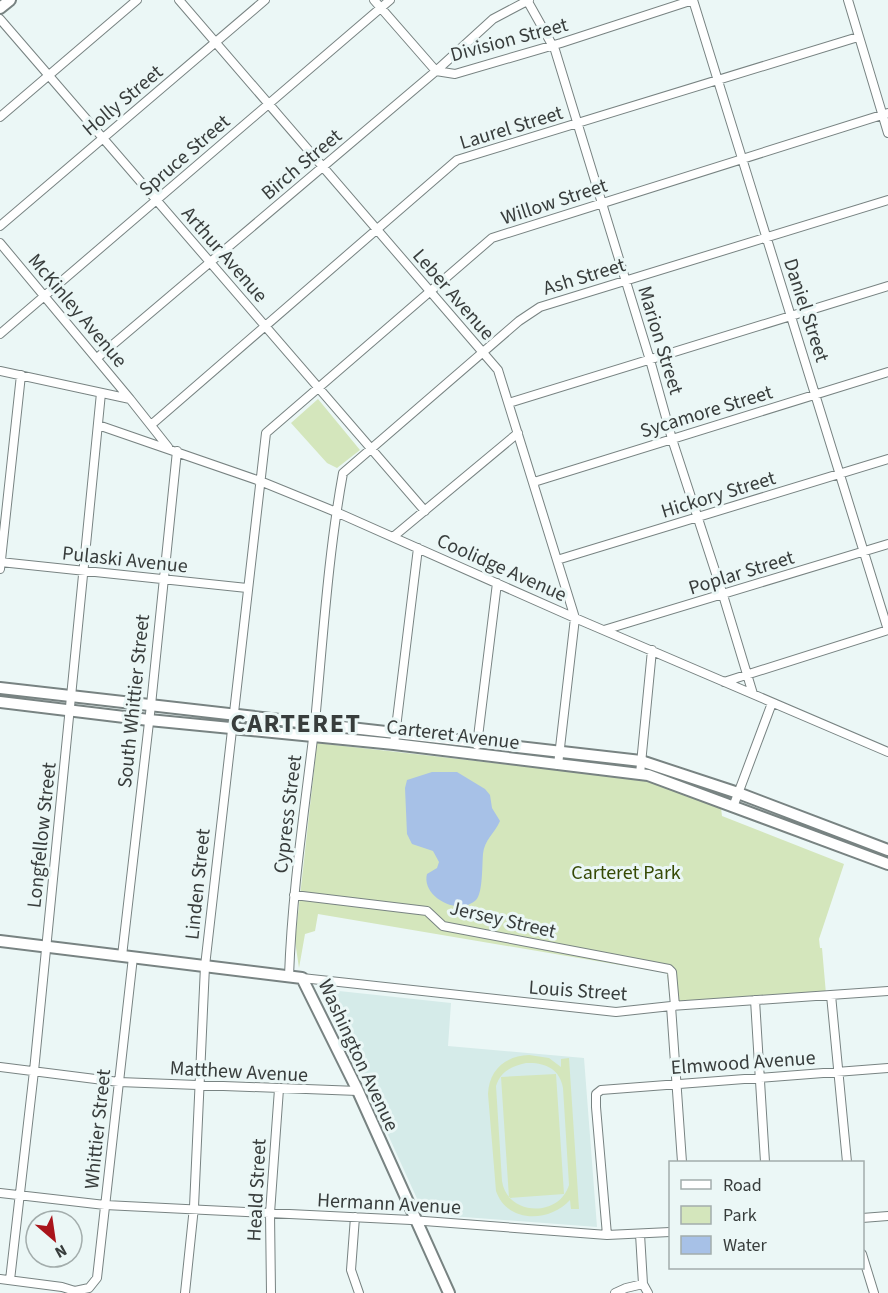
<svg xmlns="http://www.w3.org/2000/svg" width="888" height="1293" font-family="'Source Sans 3',sans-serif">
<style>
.built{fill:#d5ebe9}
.green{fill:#d4e6bc;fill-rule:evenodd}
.water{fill:#a7c1e7}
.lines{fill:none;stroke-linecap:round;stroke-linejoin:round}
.street-casing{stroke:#788382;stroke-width:10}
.secondary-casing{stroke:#788382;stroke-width:14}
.street{stroke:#fff;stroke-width:8}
.secondary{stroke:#fff;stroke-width:10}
.labels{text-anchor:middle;stroke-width:6;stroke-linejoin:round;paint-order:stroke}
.street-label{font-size:20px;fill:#383d3c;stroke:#ebf7f6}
.park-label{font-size:20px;fill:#364a05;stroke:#ebf7f6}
.district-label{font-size:26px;font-weight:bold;letter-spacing:1.5px;fill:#383d3c;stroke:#ebf7f6}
</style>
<rect width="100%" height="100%" fill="#ebf7f6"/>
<path class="built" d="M339 991 451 1003 448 1046 584 1058 597 1227 424 1214 330 1007V998Z"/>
<path class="green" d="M318 399 360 450 337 468 327 463 291 423Z
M317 743 646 780 721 808 722 816 844 864 819 939 820 948H822L826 994 671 1007 667 973 318 914 315 931 305 934 299 968 295 941Z
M529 1055 549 1058 561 1067V1059L569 1058 579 1209H571L570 1200C549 1223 507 1223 496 1191L488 1094C489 1070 505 1056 529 1055ZM526 1063C545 1062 560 1069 563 1088L569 1185C559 1218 507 1216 502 1181L496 1086C501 1071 512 1066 526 1063Z
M556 1074 564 1194 509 1198 501 1077Z"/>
<path class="water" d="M432 772H457L485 789 490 795 492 808 500 821C495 833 484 840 483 854 482 865 483 893 476 900 458 917 421 896 427 874L437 868 439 862 433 851 412 844 407 834 405 788 407 780Z"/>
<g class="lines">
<g class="street-casing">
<path id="street" d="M179 0 498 370 575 618 558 765
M374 0 436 71 455 74 561 43 693 0
M527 0 555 50 650 360 672 439 723 595 753 694
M693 0 888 630
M848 0 888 133
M0 19 425 511
M0 117 137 0
M0 226 265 0
M0 243 130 399
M0 334 390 0
M97 358 436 71 493 19 529 0
M0 371 130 399 168 447
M509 403 888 286
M98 425 260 481 336 512 575 618 888 752
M151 425 457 160 858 37
M534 482 888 372
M393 537 518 433
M557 560 888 459
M0 562 247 588
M0 569 21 375
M604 630 888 544
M724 682 888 630
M394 744 418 548
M477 745 497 583
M640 774 652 650
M733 807 772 703
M294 895 427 911 443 926 669 969 672 972 675 1006
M122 956 151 705 177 451
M289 976C292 891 305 807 315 722 323 639 328 555 343 473L519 321 540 307 888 200
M302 978 616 1012 671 1006 888 991
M831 995 847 1162
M755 1000 765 1162
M671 1006 682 1162
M0 1067 119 1082 358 1091
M0 1193 105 1205 411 1220 607 1235 670 1232
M355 1217 351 1270 359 1293
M862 1218 888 1216
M640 1234 643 1284 648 1293
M607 1235 596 1107V1094L601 1090 888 1068
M862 1254 874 1293
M0 1279 62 1287 75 1291 89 1288 97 1278 133 957
M10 1280 34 1071 101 393
M185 1293 194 1207 205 966 266 433 492 238 888 113
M271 1293 270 1213 279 1089
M615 1293 626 1288 643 1284"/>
</g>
<g class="secondary-casing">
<path id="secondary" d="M0 8 10 0
M0 688 641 761 738 793 888 850
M0 702 149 720 394 744 648 775 888 864
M0 941 302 978 358 1091 449 1293"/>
</g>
<use href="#street" class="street"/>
<use href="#secondary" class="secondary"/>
</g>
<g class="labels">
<g class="street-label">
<text transform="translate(509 39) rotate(-15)" y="7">Division Street</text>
<text transform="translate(122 100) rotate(-40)" y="7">Holly Street</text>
<text transform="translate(511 127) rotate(-17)" y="7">Laurel Street</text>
<text transform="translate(184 155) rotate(-41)" y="7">Spruce Street</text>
<text transform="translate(301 164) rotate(-40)" y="7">Birch Street</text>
<text transform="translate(554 201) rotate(-18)" y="7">Willow Street</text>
<text transform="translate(225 254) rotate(49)" y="7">Arthur Avenue</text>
<text transform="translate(584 276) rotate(-17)" y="7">Ash Street</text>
<text transform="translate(454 294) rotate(49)" y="7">Leber Avenue</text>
<text transform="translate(78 310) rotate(50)" y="7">McKinley Avenue</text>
<text transform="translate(807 310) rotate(72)" y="7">Daniel Street</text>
<text transform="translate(661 340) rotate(73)" y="7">Marion Street</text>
<text transform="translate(706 411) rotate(-17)" y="7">Sycamore Street</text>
<text transform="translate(718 494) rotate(-17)" y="7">Hickory Street</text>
<text transform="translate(125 559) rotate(6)" y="7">Pulaski Avenue</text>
<text transform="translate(502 567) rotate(24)" y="7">Coolidge Avenue</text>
<text transform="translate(741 572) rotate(-17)" y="7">Poplar Street</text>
<text transform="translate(133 701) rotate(-84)" y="7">South Whittier Street</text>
<text transform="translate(453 734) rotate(7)" y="7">Carteret Avenue</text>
<text transform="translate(287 814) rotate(-83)" y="7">Cypress Street</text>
<text transform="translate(41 835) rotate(-84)" y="7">Longfellow Street</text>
<text transform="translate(197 884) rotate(-84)" y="7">Linden Street</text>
<text transform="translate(503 919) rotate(13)" y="7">Jersey Street</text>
<text transform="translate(578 990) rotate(4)" y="7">Louis Street</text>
<text transform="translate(359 1055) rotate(65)" y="7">Washington Avenue</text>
<text transform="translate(743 1062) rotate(-4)" y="7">Elmwood Avenue</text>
<text transform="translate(239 1071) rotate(3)" y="7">Matthew Avenue</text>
<text transform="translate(97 1129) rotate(-84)" y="7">Whittier Street</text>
<text transform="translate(256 1190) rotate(-87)" y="7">Heald Street</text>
<text transform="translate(389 1203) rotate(3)" y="7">Hermann Avenue</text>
</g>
<g class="park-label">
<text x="626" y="879">Carteret Park</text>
</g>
<g class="district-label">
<text x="296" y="732">CARTERET</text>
</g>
</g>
<rect x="669" y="1161" width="195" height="108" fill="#ebf7f6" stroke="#a3adac" stroke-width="1.5"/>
<rect x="681" y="1180" width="30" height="9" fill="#ffffff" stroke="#a3adac" stroke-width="1.5"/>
<text x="723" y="1191" font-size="18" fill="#383d3c">Road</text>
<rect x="681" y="1206" width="30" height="18" fill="#d4e6bc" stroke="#a3adac" stroke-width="1.5"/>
<text x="723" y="1221" font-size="18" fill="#383d3c">Park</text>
<rect x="681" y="1236" width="30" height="18" fill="#a7c1e7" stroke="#a3adac" stroke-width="1.5"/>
<text x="723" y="1251" font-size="18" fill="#383d3c">Water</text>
<g transform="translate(54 1239) rotate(151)"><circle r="28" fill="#ebf7f6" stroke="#a3adac" stroke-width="1.5"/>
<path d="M0-4.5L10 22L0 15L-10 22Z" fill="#a9141b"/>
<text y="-9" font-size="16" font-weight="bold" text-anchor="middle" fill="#383d3c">N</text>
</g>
</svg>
